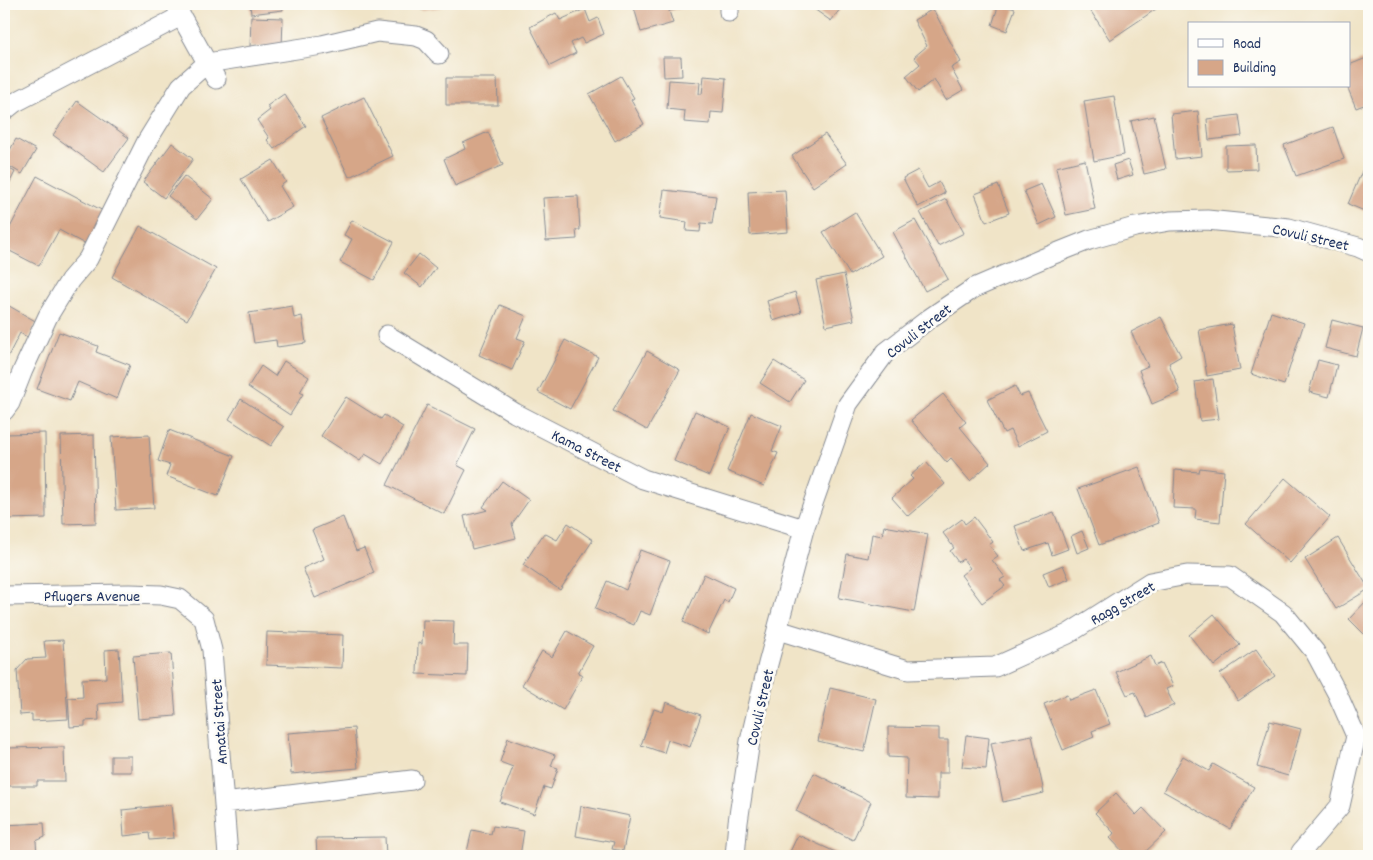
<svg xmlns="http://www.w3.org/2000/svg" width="1373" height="860" font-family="Dekko,sans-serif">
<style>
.building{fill:#d6a688}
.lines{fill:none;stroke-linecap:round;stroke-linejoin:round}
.street-casing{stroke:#868a92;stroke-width:21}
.street{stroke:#fff;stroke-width:19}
.labels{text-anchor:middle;stroke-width:5;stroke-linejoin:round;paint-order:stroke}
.street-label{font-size:16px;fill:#1b2f5e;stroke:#fdfcf7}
</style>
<rect width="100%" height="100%" fill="#fdfcf7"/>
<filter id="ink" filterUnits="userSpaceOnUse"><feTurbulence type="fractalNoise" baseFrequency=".02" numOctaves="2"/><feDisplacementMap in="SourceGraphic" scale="10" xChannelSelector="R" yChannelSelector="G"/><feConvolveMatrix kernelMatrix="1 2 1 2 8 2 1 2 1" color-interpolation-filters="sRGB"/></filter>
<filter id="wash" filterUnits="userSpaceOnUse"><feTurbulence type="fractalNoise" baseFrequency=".0096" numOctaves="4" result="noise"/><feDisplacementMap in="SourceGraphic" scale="20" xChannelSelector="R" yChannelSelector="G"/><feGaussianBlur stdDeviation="1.12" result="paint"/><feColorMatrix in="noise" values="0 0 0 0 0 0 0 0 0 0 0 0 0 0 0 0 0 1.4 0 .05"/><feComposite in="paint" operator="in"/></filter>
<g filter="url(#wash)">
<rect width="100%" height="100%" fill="#f0e4c7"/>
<g id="blocks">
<path class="building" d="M250 4H282L283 10 251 14Z
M420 4H442V7L421 10Z
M633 4H683V8L669 11 673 23 641 32Z
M807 4H844L831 21Z
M982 4H997L995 9Z
M999 4 1015 9 1007 31 992 25Z
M1092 4H1153L1156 9 1110 40 1088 7Z
M585 9 590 22 598 18 604 34 584 43 581 38 571 43 576 53 550 66 530 27 556 13 560 20Z
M933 9 961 62 951 68 963 90 946 100 934 79 918 92 906 76 920 64 914 57 927 46 914 20Z
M251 17 283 18 282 47H250Z
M663 57H681L682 76 664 77Z
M1369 57V103L1356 108 1347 86H1349V65Z
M621 76 634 98 631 100 644 124 615 141 589 94Z
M704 76 726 78 723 113 711 112 710 124 684 122 685 111 667 109 669 80 700 82 699 94H702Z
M446 78H497L498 105H446Z
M284 94 306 126 274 149 267 140 269 138 257 120 270 110 267 106Z
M1114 96 1124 155 1094 161 1084 101Z
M364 97 393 156 349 177 321 118Z
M77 101 129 138 104 172 53 135Z
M1198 111 1202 156 1175 159 1171 114Z
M1239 115 1242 136 1209 140 1207 119Z
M1154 116 1166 169 1144 174 1131 121Z
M1333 127 1344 159 1296 176 1284 145Z
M488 132 503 165 455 186 444 159 465 149 463 143Z
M825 134 847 164 813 187 792 156Z
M16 139 36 150 22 174 4 163V161Z
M172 143 193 159 164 198 143 182Z
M1256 145 1257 169 1226 170V146Z
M1368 157H1369V213L1348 204Z
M273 160 286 182 280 186 293 207 267 222 241 179Z
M1085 160 1095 209 1066 215 1056 167Z
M1128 160 1133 175 1117 180 1113 165Z
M4 166 15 172 4 194Z
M918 170 928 188 939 182 945 193 918 207 903 178Z
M37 176 109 214 92 248 59 230 39 266 4 248V239Z
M184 176 213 199 197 219 168 196Z
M1041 184 1056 217 1039 225 1024 191Z
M998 185 1009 213 986 222 975 194Z
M664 190 716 196 712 224 701 223 700 232 686 231 687 222 660 218Z
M785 190 788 232 750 235 748 192Z
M578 196 580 230H576L577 239 546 241 543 198Z
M946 199 964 233 938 246 920 212Z
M855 212 882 256 850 275 823 232Z
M352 220 394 242 374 280 340 262 352 239 344 235Z
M915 220 948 279 925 291 893 232Z
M140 226 216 269 187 320 112 277Z
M419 254 436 268 422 287 404 273Z
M844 274 854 320 826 326 816 280Z
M795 292 801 312 773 321 767 301Z
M4 303 37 322 29 338 20 333 4 364Z
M500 305 526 316 517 338 525 341 512 370 479 355Z
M292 306 294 318 302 316 306 343 277 347 276 340 254 343 249 313Z
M1271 312 1304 323 1284 385 1251 374Z
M1161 317 1181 356 1169 363 1180 392 1152 404 1139 370 1148 366 1131 332Z
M1332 320 1363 328 1356 356 1325 348Z
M1232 324 1240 370 1207 376 1199 330Z
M59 332 98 346 96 352 130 365 117 399 78 382 70 401 37 389Z
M565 340 598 357 570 409 538 392Z
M647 351 680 370 647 430 613 411Z
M1318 360 1337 365 1329 397 1309 392Z
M284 361 309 377 300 392 303 394 290 415 248 387 261 366 275 376Z
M774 361 804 380 790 402 760 383Z
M1213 379 1219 419 1200 421 1195 382Z
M1015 386 1020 396 1028 393 1047 431 1018 446 1010 430 1004 433 987 400Z
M943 394 966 422 960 427 990 463 970 481 951 459 947 463 911 420Z
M346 397 381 419 384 415 403 427 382 464 365 454 360 461 321 436Z
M241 399 284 427 271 446 229 419Z
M427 405 475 429 457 465 466 470 444 514 387 485Z
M695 411 730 427 709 476 674 461Z
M751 413 782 426 772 451 778 453 764 486 727 471Z
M169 430 234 456 218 496 166 476 170 465 158 461Z
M45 433 46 518 6 519 5 434Z
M94 435 96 523 63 524 61 436Z
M149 435 154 508 116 510 111 437Z
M926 462 945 484 908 516 892 498 913 479 910 476Z
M1139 467 1159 523 1099 545 1078 489Z
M1200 468 1224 471 1220 522 1195 519 1196 509 1173 508 1175 470 1199 472Z
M1285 478 1330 517 1290 563 1246 524Z
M502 481 529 500 512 524 516 538 472 549 464 516 488 510 483 507Z
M1054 512 1068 549 1052 555 1048 543 1024 551 1015 526Z
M343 517 356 551 364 548 374 573 315 598 303 568 324 559 312 530Z
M974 517 993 542 989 545 998 556 992 560 1005 577 1000 580 1005 586 982 603 961 575 970 568 963 559 958 562 950 551 954 548 943 533 962 519 965 524Z
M568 523 593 540 560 590 523 565 544 533 557 540Z
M884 526 928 534 914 612 839 598 847 554 868 558 872 534 882 536Z
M1082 531 1089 548 1077 553 1071 536Z
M1338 538 1369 589 1336 609 1305 559Z
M640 550 670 561 650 615 640 611 634 625 595 609 607 581 626 590Z
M1063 565 1069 579 1049 587 1043 573Z
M704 574 734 588 728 602 724 600 708 634 683 622Z
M1369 598V639L1349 619Z
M1214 614 1240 645 1214 666 1189 635Z
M423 620 454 621 453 645H468L467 676 417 674 418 643 422 644Z
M567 631 593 646 578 673 583 675 563 710 522 685 542 651 552 657Z
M267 632 343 635 342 668 266 665Z
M63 640 68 719 32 721V714L20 715 17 670 27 659 46 658 44 641Z
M119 649 122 702 98 704 99 720 85 721V726L70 727 68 698 83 697 82 679 106 678 105 650Z
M1256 649 1275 676 1238 701 1220 674Z
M171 653 176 716 138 719 133 656Z
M1151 656 1155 666 1162 663 1173 686 1166 689 1174 705 1147 718 1135 692 1127 695 1116 672Z
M830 688 876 699 864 752 818 741Z
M1096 690 1110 724 1092 731 1094 737 1063 750 1044 704 1067 695 1069 700Z
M666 702 701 715 690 747 668 740 664 753 641 745 654 709 663 712Z
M1270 721 1301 729 1288 776 1257 767Z
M888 727 939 728V740H948V773H938V799L906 798 907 758 888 757Z
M354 728 358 768 291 774 288 733Z
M966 735 989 738 986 769 962 767Z
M1032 735 1044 793 1003 802 991 743Z
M508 738 555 755 551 766 558 768 551 789 544 787 534 814 500 802 513 767 500 762Z
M64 747 65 781H37V786H4V748Z
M111 756H131V772H111Z
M1183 756 1209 771 1213 764 1254 787 1230 829 1163 791Z
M814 773 871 802 853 840 796 811Z
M1116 793 1136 815 1143 808 1166 832 1141 856H1127L1110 838 1114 833 1095 813Z
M171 805 174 838 150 840 149 833 124 836 122 810Z
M581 806 630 816 623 851 612 849 614 842 604 840V841L576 836Z
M44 823 45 837 36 841 37 856H4V825Z
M493 826 524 831 520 856 493 855V856H466L472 830 491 834Z
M798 835 844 856H788Z
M385 837 386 856H317L316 838Z"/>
</g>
</g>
<g filter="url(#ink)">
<use href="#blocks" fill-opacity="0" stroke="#868a92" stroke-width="1"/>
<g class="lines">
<g class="street-casing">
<path id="street" d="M176 4 181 16 216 79
M729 12V4
M4 111 14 103 181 16
M387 335 515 413 643 479 804 529
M4 411 10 403 23 370 48 316 70 280 88 259 147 141 181 86 207 63 322 45 377 32 416 36 426 40 439 54
M4 596 130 594 161 595 180 599 204 619 212 650 228 856
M778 630 908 670 995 667 1068 634 1150 582 1187 575 1230 576 1283 613 1315 652 1337 693 1356 736 1340 806 1301 852
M224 803 412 780
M735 856 738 822 750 741 768 664 804 529 848 404 886 352 930 318 974 288 1044 258 1089 240 1135 227 1170 221 1207 220 1289 228 1358 247 1369 252"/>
</g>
<use href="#street" class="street"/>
</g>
</g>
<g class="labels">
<g class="street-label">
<text transform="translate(1311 236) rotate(13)" y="6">Covuli Street</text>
<text transform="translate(918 330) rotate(-38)" y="6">Covuli Street</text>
<text transform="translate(587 450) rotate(27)" y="6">Kama Street</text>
<text x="92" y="601">Pflugers Avenue</text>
<text transform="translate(1122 602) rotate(-30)" y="6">Ragg Street</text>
<text transform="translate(759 707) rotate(-77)" y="6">Covuli Street</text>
<text transform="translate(218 722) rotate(-94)" y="6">Amatai Street</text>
</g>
</g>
<rect width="1373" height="860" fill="none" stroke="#fdfcf7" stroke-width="20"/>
<rect x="1188" y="22" width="162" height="65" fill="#fdfcf7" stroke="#a3aaba"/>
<rect x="1198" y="39" width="25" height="8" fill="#ffffff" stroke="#a3aaba"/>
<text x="1233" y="48" font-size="15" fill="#1b2f5e">Road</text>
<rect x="1198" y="60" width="25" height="15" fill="#d6a688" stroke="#a3aaba"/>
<text x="1233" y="72" font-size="15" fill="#1b2f5e">Building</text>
</svg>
